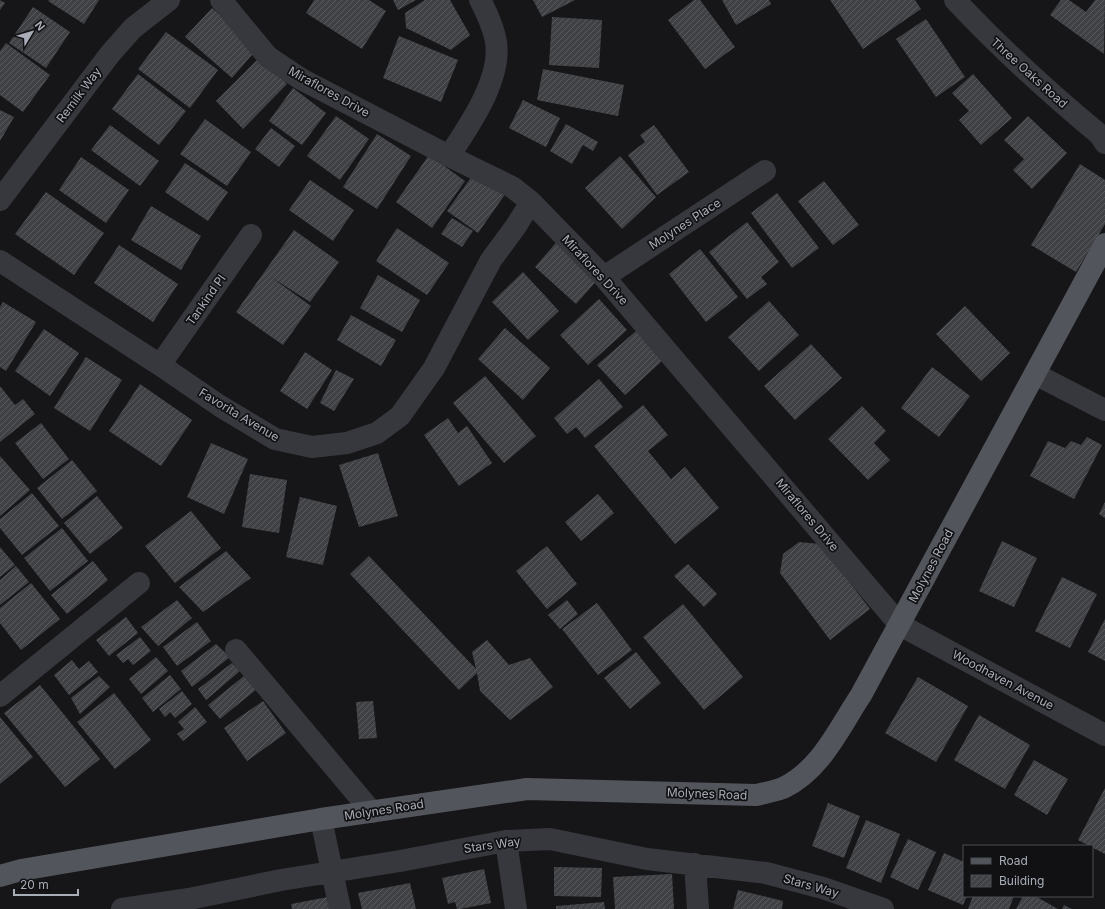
<svg xmlns="http://www.w3.org/2000/svg" width="1105" height="909" font-family="Inter,sans-serif">
<style>
.building{fill:url(#building-hatch)}
.lines{fill:none;stroke-linecap:round;stroke-linejoin:round}
.minor{stroke:#37383d;stroke-width:22}
.major{stroke:#53555c;stroke-width:22}
.labels{text-anchor:middle;stroke-width:3.5;stroke-linejoin:round;paint-order:stroke}
.street-label{font-size:12px;fill:#a8adb8;stroke:#111113}
</style>
<defs>
<pattern id="building-hatch" width="6" height="6" patternUnits="userSpaceOnUse"><rect width="6" height="6" fill="#404145"/><path d="M-1 1l2-2M0 6l6-6M5 7l2-2" fill="none" stroke="#595a5e"/></pattern>
</defs>
<rect width="100%" height="100%" fill="#161618"/>
<path class="building" d="M0 0 5 3 0 10Z
M49 0H99L84 24 48 1Z
M314 0H369L386 11 362 49 306 13Z
M393 0H416L398 10Z
M425 0H450L470 35 451 50 406 28 405 13Z
M533 0H575L542 17Z
M694 0H700L735 47 705 69 668 20Z
M722 0H769L771 4 736 25Z
M830 0H915L921 9 863 49Z
M1061 0H1069L1086 12 1095 0H1105L1104 54 1050 15Z
M33 7 70 32 46 68 9 43Z
M212 8 258 48 232 78 185 37Z
M552 17 602 20 599 68 549 65Z
M926 19 965 77 936 97 896 39Z
M166 32 218 70 190 108 138 69Z
M399 36 458 60 441 102 383 78Z
M6 43 50 75 23 112 0 95V51Z
M260 57 287 84 243 129 216 101Z
M543 69 624 85 618 116 537 100Z
M138 74 186 111 159 145 112 109Z
M973 74 1012 118 981 145 959 120 969 111 952 93Z
M293 88 326 113 302 145 269 121Z
M523 100 560 118 546 147 509 128Z
M0 110 14 117 0 141Z
M336 116 369 139 340 180 307 156Z
M1028 116 1067 153 1032 189 1013 170 1024 159 1004 140Z
M205 119 251 152 227 186 180 154Z
M566 124 598 142 593 151 583 145 572 164 550 151Z
M110 125 159 161 140 186 91 150Z
M654 125 689 172 657 195 628 155 645 142 640 135Z
M271 128 295 146 279 167 255 149Z
M377 134 411 156 377 209 343 187Z
M429 155 465 181 432 228 396 202Z
M620 156 656 197 622 229 585 188Z
M81 157 129 190 106 223 59 190Z
M185 163 228 192 208 221 165 192Z
M1080 164 1105 180V224L1076 272 1031 245Z
M475 172 506 193 478 233 447 211Z
M310 180 354 210 333 241 289 210Z
M824 181 859 225 833 245 798 201Z
M46 192 104 233 74 275 15 234Z
M777 193 819 248 792 268 751 213Z
M151 206 201 236 181 270 131 240Z
M452 218 473 231 462 247 441 234Z
M747 222 779 262 761 277 767 284 747 299 709 252Z
M397 228 449 263 427 295 376 261Z
M294 230 339 262 310 302 271 277 311 306 283 345 236 312Z
M560 238 601 276 576 304 535 267Z
M119 245 178 284 153 322 94 283Z
M700 249 738 297 706 322 669 274Z
M523 272 559 311 528 340 492 302Z
M378 275 420 300 402 332 360 308Z
M599 299 627 330 588 365 560 335Z
M769 301 799 335 759 371 728 337Z
M3 302 36 322 6 371 0 367V307Z
M965 306 1010 353 981 381 936 334Z
M351 315 396 340 381 366 337 340Z
M505 328 550 368 523 400 478 359Z
M44 329 79 353 50 396 15 371Z
M636 331 663 360 625 395 597 365Z
M811 344 842 378 795 420 764 386Z
M305 352 332 370 307 409 280 391Z
M86 357 122 380 90 431 54 408Z
M932 367 970 396 939 437 901 408Z
M336 370 354 379 334 411 320 403Z
M485 376 536 436 504 463 453 403Z
M599 379 623 407 585 438 576 427 567 434 554 418Z
M140 384 192 420 161 466 109 431Z
M0 386 15 405 23 399 35 414 0 442Z
M643 405 668 435 648 451 671 479 685 467 719 508 675 544 594 446Z
M862 406 886 431 874 443 890 460 868 480 828 439Z
M448 418 458 433 467 426 492 463 459 486 424 435Z
M41 423 69 459 43 479 15 443Z
M1087 437 1102 445 1074 499 1030 476 1048 441 1065 448 1071 441 1081 445Z
M211 443 248 459 224 514 187 497Z
M378 453 398 516 359 527 339 465Z
M0 456 30 490 0 516Z
M72 460 97 491 62 519 37 488Z
M250 474 287 480 279 533 242 527Z
M32 493 59 526 22 555 0 528V519Z
M598 494 614 513 581 541 565 522Z
M97 496 123 528 90 554 64 523Z
M300 497 337 506 323 565 286 557Z
M1105 502V518L1099 514Z
M191 511 221 548 175 583 145 546Z
M62 528 88 561 50 591 24 558Z
M1002 541 1037 558 1014 607 979 591Z
M799 542 820 544 870 609 830 640 780 573 783 554Z
M547 546 577 584 547 609 516 571Z
M0 547 15 565 0 577Z
M226 551 251 578 203 612 179 587Z
M369 556 476 669 472 652 487 640 509 665 530 658 553 687 510 720 480 691 477 673 459 690 350 574Z
M93 561 108 580 67 614 51 595Z
M688 564 717 594 704 607 674 576Z
M16 566 29 582 0 605V580Z
M1062 577 1097 594 1070 648 1035 631Z
M31 583 60 619 21 650 0 623V608Z
M177 600 192 618 158 646 141 627Z
M567 600 578 614 560 629 548 615Z
M597 603 632 650 598 675 562 629Z
M683 604 743 677 704 710 643 637Z
M126 617 138 633 109 656 96 640Z
M1105 619V661L1088 652Z
M197 622 211 641 177 666 163 647Z
M140 637 151 651 133 665 128 659 123 663 116 655Z
M216 644 230 657 192 687 181 671Z
M636 652 661 683 630 709 604 678Z
M156 657 168 671 141 694 129 679Z
M72 660 79 669 89 661 98 672 69 695 54 675Z
M232 663 240 671 206 700 198 689Z
M170 675 181 689 153 712 142 698Z
M99 676 110 687 80 714 71 698Z
M244 676 257 689 220 719 208 705Z
M918 677 968 706 936 762 885 733Z
M40 685 100 759 65 787 4 713Z
M182 691 192 704 175 718 170 712 165 717 159 709Z
M114 693 151 740 115 769 77 722Z
M263 701 286 733 247 761 224 728Z
M373 701 377 738 359 739 356 702Z
M195 707 207 722 183 741 177 734 184 729 178 722Z
M979 715 1030 745 1005 789 954 760Z
M0 717 33 757 0 784Z
M1034 760 1068 779 1047 815 1014 795Z
M1105 788V854L1078 840Z
M828 803 860 816 844 858 812 846Z
M866 820 900 834 881 883 846 868Z
M908 839 936 852 918 890 890 877Z
M944 853 964 862V896H967L963 905 928 890Z
M554 867 602 868 601 897 554 896Z
M484 869 491 903 460 909H457L455 902 448 904 442 878Z
M672 874 674 909H615L613 877Z
M410 883 416 909H362L358 893Z
M738 890 783 901 782 909H733Z
M973 896H1014L1009 909H968Z
M1023 896H1035L1058 909H1016Z
M328 897 331 909H292L291 904Z
M604 902 605 909H556V906Z
M1064 905 1072 909H1062Z"/>
<g class="lines">
<path class="minor" d="M221 0 268 57 301 79 449 156 512 187 531 202 604 277 900 625 1105 735
M955 0C1001 49 1048 92 1100 135L1105 143
M449 156C469 126 505 75 495 37 492 25 486 11 480 0
M0 200 110 54 133 28 169 0
M0 261 160 365 220 406 275 439 312 447 347 443 377 433 400 416 434 368 491 260 516 226 531 202
M604 277 765 171
M160 365 251 235
M1035 374 1105 410
M236 650 372 812
M0 696 139 583
M321 819 340 909
M506 841 516 909
M695 864 698 909
M122 909 189 899 281 880 400 861 506 841 550 839 647 859 766 873 823 888 883 909"/>
<path class="major" d="M0 876 21 870 321 819 527 789 756 795C765 793 775 791 783 788 821 770 839 728 861 695L1105 244"/>
</g>
<g class="labels">
<g class="street-label">
<text transform="translate(1029 73) rotate(42)" y="4">Three Oaks Road</text>
<text transform="translate(329 92) rotate(29)" y="4">Miraflores Drive</text>
<text transform="translate(79 95) rotate(-53)" y="4">Remilk Way</text>
<text transform="translate(685 224) rotate(-33)" y="4">Molynes Place</text>
<text transform="translate(595 270) rotate(47)" y="4">Miraflores Drive</text>
<text transform="translate(206 300) rotate(-55)" y="4">Tankind Pl</text>
<text transform="translate(239 415) rotate(31)" y="4">Favorita Avenue</text>
<text transform="translate(807 515) rotate(50)" y="4">Miraflores Drive</text>
<text transform="translate(931 566) rotate(-62)" y="4">Molynes Road</text>
<text transform="translate(1003 680) rotate(28)" y="4">Woodhaven Avenue</text>
<text transform="translate(707 794) rotate(2)" y="4">Molynes Road</text>
<text transform="translate(384 810) rotate(-9)" y="4">Molynes Road</text>
<text transform="translate(492 845) rotate(-8)" y="4">Stars Way</text>
<text transform="translate(811 886) rotate(16)" y="4">Stars Way</text>
</g>
</g>
<rect x="963" y="845" width="130" height="52" fill="#111113" stroke="#4d4f55"/>
<rect x="971" y="858" width="20" height="6" fill="#53555c" stroke="#4d4f55"/>
<text x="999" y="865" font-size="12" fill="#a8adb8">Road</text>
<rect x="971" y="875" width="20" height="12" fill="url(#building-hatch)" stroke="#4d4f55"/>
<text x="999" y="885" font-size="12" fill="#a8adb8">Building</text>
<g transform="translate(32 32) rotate(52)" stroke="#111113" stroke-width="3" paint-order="stroke">
<path d="M0-3L7 15L0 10L-7 15Z" fill="#a8adb8"/>
<text y="-6" font-size="11" font-weight="bold" text-anchor="middle" fill="#a8adb8">N</text>
</g>
<path d="M14 889v6h64v-6" fill="none" stroke="#a8adb8" stroke-width="2"/>
<text x="20" y="889" font-size="12" fill="#a8adb8" stroke="#111113" stroke-width="3" paint-order="stroke">20 m</text>
</svg>
